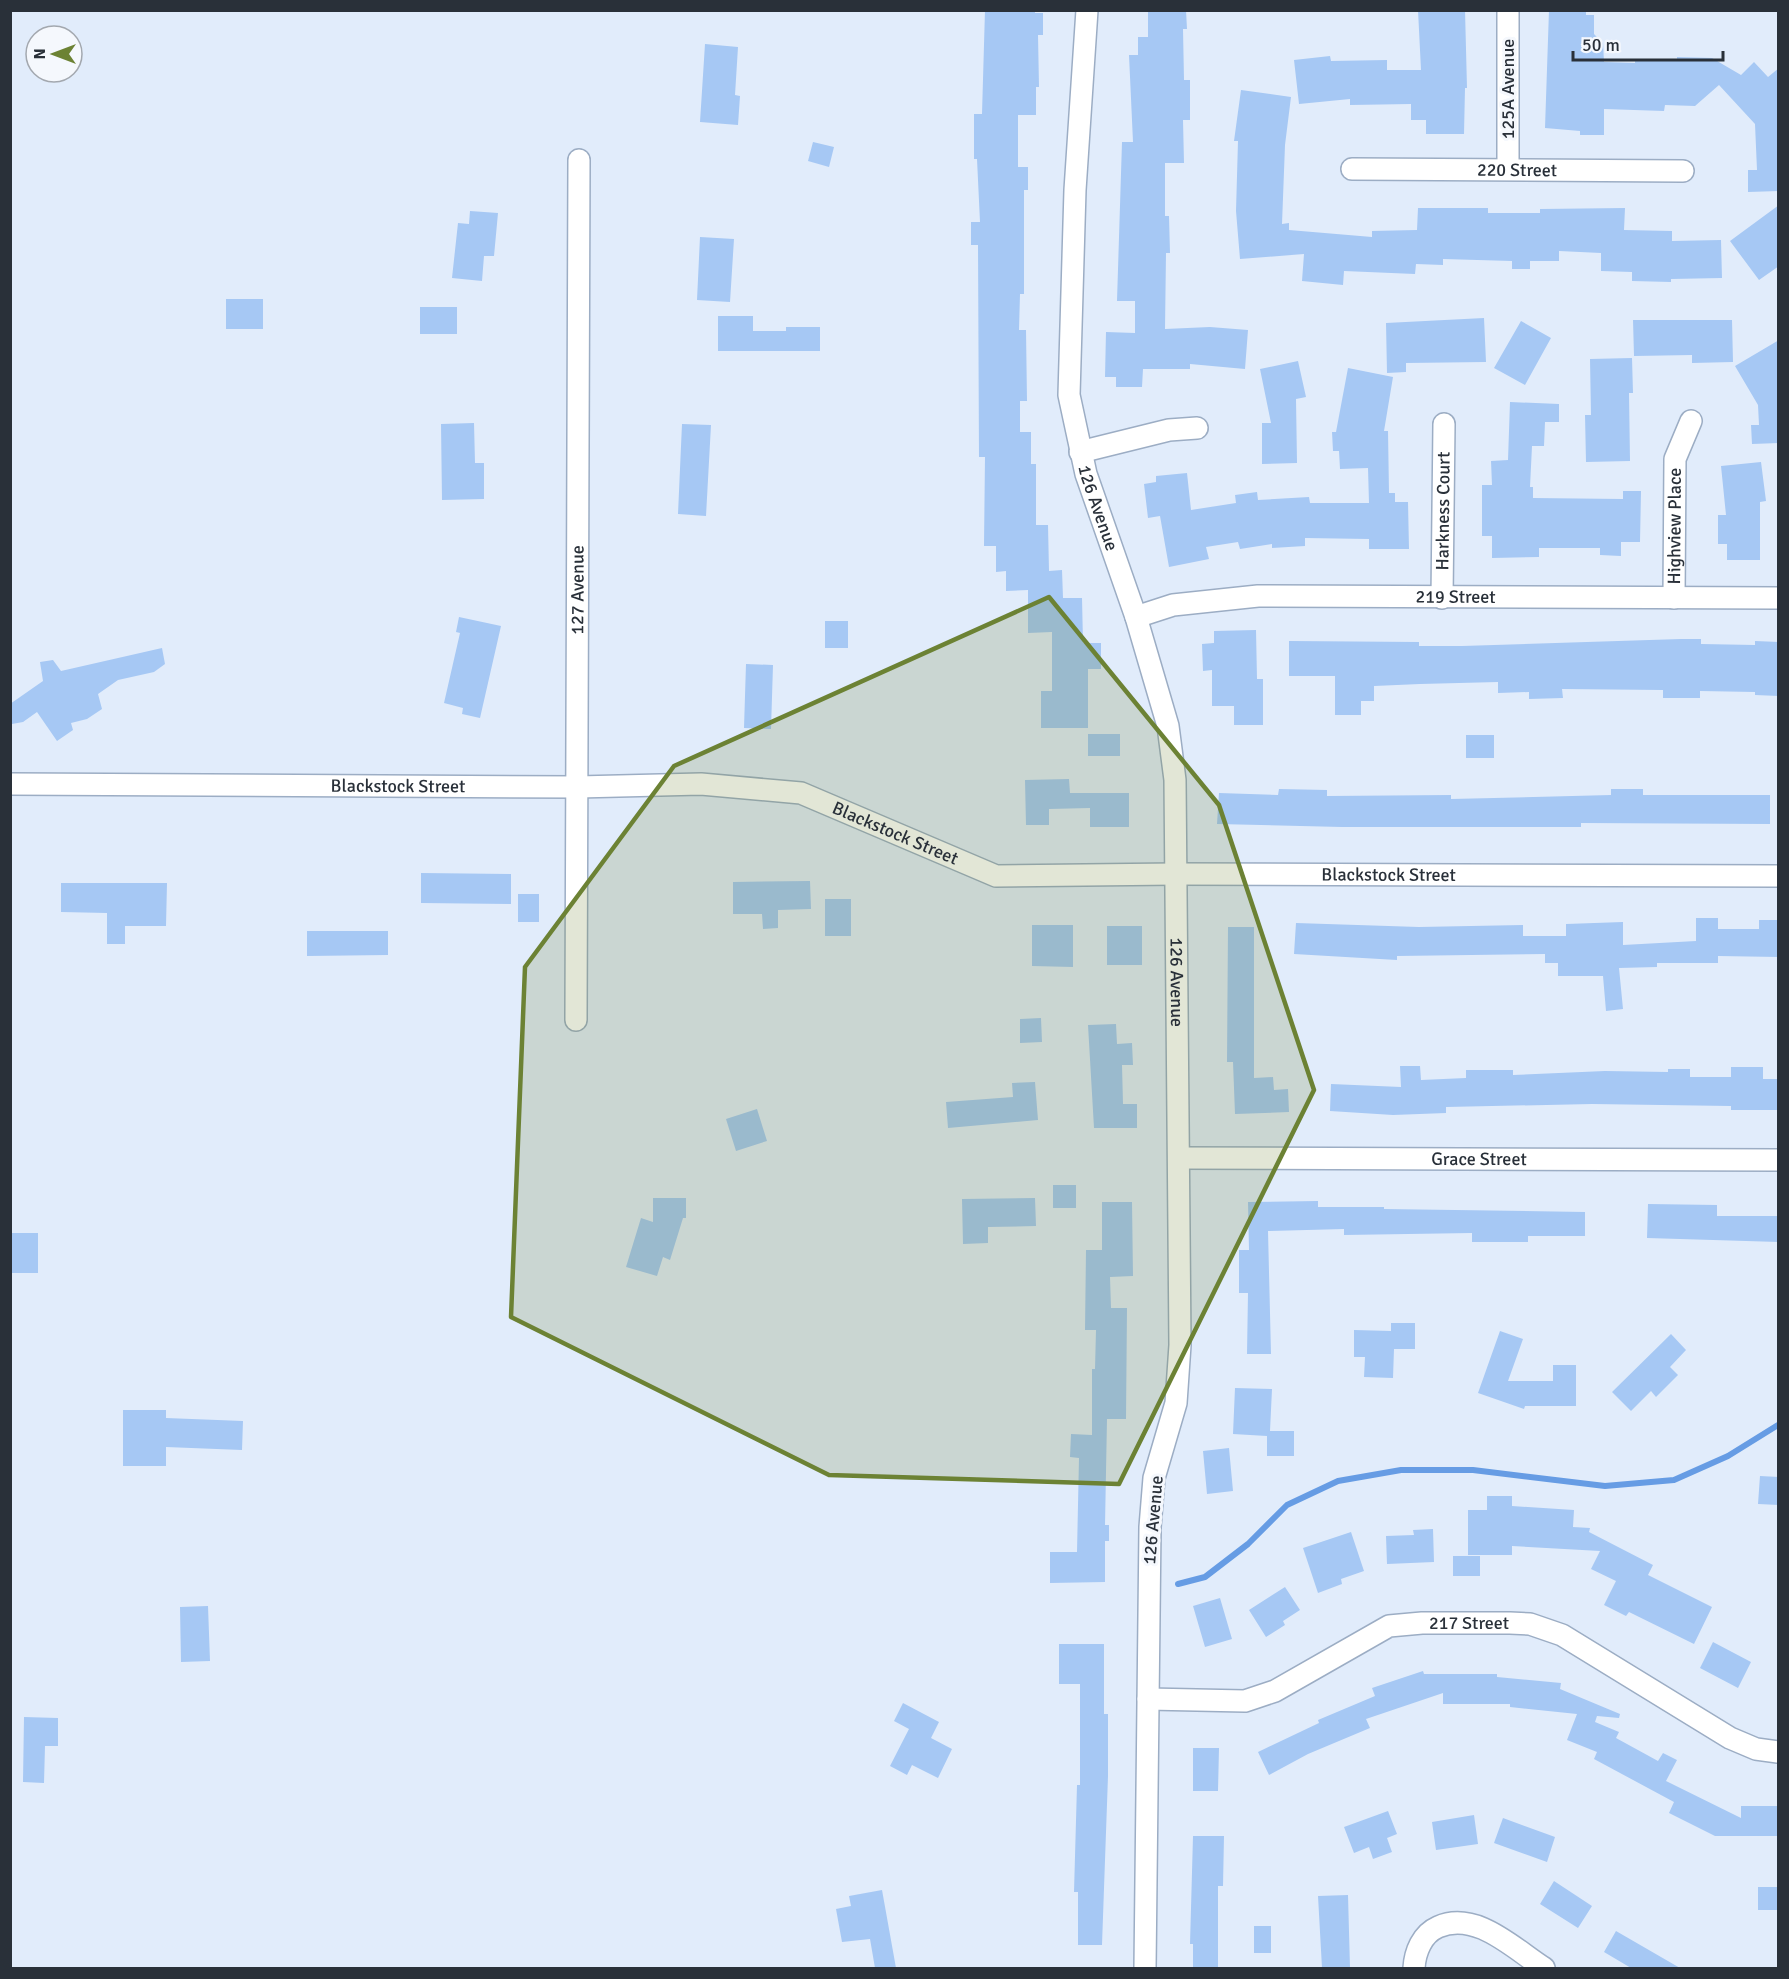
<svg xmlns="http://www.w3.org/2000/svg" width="1789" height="1979" font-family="Signika,sans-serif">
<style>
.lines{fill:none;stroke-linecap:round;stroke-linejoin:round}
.stream{stroke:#669ce4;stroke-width:6}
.building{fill:#a6c8f4}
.minor-casing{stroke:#9cadc4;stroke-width:24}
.minor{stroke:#fff;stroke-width:21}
.marked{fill:#6c8234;fill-opacity:0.2;stroke:#6c8234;stroke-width:4.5;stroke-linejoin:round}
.labels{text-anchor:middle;stroke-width:6;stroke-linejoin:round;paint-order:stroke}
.street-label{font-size:18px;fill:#293039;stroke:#f5f8fd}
</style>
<rect width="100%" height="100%" fill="#e1ecfb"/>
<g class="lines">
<path class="stream" d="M1178 1584 1205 1577 1248 1544 1287 1505 1338 1481 1401 1470H1473L1605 1486 1674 1480 1728 1456 1778 1425"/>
</g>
<path class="building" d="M985 10H1035V13H1043V35H1038L1039 87H1036V115H1018V167H1028V190H1024V294H1020L1019 330H1026L1027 401H1020V432H1031V464H1036V525H1048L1049 571 1062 570 1063 598H1082L1083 643H1101V669H1088V728H1041V691H1052V632L1028 633V590L1006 591V571L996 572V546H984L985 457H979L978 245H971V222H980L977 159H974V114H982Z
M1148 10H1186L1187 29H1183L1184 80H1190V120H1183L1184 163H1165V216H1169L1170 253H1166L1165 329 1210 327 1248 330 1245 369 1190 364V369H1143L1142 387H1116V377H1105L1106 332 1135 333V301H1117L1122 142H1133L1129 55H1138V37H1148Z
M1418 10H1465L1467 88H1465L1464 134H1426V120H1411V104L1350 105V99L1299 104 1294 60 1330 56 1331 61 1387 60V70H1421Z
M1549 10H1586V15H1594V34L1603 43 1604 62 1635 63V59L1677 61V57L1712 58 1741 75 1754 62 1768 77 1779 68V191L1748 192V170H1757L1755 124 1719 85 1695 106 1665 105 1664 111 1604 109V135H1580V131L1545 128Z
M705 44 738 47 735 95 740 96 738 125 700 122Z
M1241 90 1291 97 1285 145 1282 224 1289 223V230L1372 237V231L1417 230 1418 208H1488V213H1540V209L1625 208 1624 230 1672 231V241L1721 240 1722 278 1671 279V282L1632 281V272L1601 271V253L1559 251V261H1530V269H1512V261L1443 259V265L1416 264 1415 274 1344 271 1343 285 1302 281 1304 254 1240 259 1236 211 1238 141H1234Z
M813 142 834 147 829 167 808 161Z
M1779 205V266L1759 280 1730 241Z
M470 211 498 213 494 256H484L482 281 452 278 458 223 469 224Z
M700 237 734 239 730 302 697 300Z
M226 299H263V329H226Z
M420 307H457V334H420Z
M718 316H753V331H786V327H820V351H718Z
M1484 318 1486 362 1406 363V372L1387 373 1386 323Z
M1633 320H1732L1733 362 1692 363V355L1634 356Z
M1521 321 1551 338 1525 385 1494 368Z
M1779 340V443L1752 444 1751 425H1759L1758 405 1735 366Z
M1632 358 1633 393H1629L1630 461 1586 462 1585 415H1591L1590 359Z
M1298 361 1306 397 1296 399 1297 463 1262 464V423H1271L1260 369Z
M1348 368 1393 377 1384 431H1388L1389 493H1395V502H1408L1409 549H1369V539L1305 538V546L1272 548V544L1240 549 1238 542 1206 547 1209 559 1169 567 1160 516 1148 518 1144 484 1156 482V476L1187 473 1191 510 1236 503 1235 495 1257 492 1258 500 1309 497 1310 503H1369L1368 468 1340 469 1339 451H1333L1332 432H1336Z
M1510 402 1559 404V422H1545L1544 446H1532L1530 487H1533V498L1623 499V491H1641L1640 542H1621V556L1600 555V548H1539V557L1492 558V536H1482V485H1492L1491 461 1508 460Z
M474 423 475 463H484V499L442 500 441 424Z
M682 424 711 425 706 516 678 514Z
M1761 462 1766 501 1760 502V560H1727V544H1718V515H1726L1721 466Z
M459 617 501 626 480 718 462 714 463 708 444 703 460 633 456 632Z
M825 621H848V648H825Z
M1256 630 1257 679H1263V725H1234V706H1212V670L1203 671 1202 644 1214 643V631Z
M1681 639H1701V644L1755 645V641L1779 642V696L1755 695V692L1700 691V698H1663V690L1562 689 1563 698 1529 699V692L1498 693V682L1420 684 1374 686V701H1361V715H1335V676H1289V641L1419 642V646H1462Z
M162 648 165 664 154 672 118 680 98 694 102 709 87 719 71 723 73 730 57 741 37 712 23 722 12 724 10 704 43 681 40 662 53 660 61 671Z
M746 664 773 665 771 729 744 728Z
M1088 734H1120V756H1088Z
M1466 735H1494V758H1466Z
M1069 779 1070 793H1129V827H1090V808L1049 809V825H1026L1025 780Z
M1279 789 1327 790V796L1451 795V799L1611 795V789H1643V795H1770V824L1581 823V827H1342L1217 824 1219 793 1278 795Z
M421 873 511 874V904L421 903Z
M810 881 811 909 778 910V928L763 929 762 914H733V882Z
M61 883H167L166 926H125V944H107V913L61 912Z
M518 894H539V922H518Z
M825 899H851V936H825Z
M1696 918H1718V929H1759V920H1779V957L1718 956V963H1657V967L1619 968 1623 1009 1606 1011 1603 976H1558V963H1545V954L1397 956V960L1294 954 1296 923 1419 927 1523 925V936H1566V924L1623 922V945L1696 941Z
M1032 925H1073V967L1032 966Z
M1107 926H1142V965H1107Z
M1228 927H1254V1078L1273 1077 1274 1090 1288 1089 1289 1112 1235 1114 1233 1062H1227Z
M307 931H388V955L307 956Z
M1041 1018 1042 1042 1020 1043V1019Z
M1116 1024 1117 1044 1132 1043 1133 1065H1122L1123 1104H1137V1128H1094L1088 1025Z
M1400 1066H1420L1421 1080 1466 1078V1070H1513V1075L1605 1071 1668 1072V1069H1690V1077H1731V1067H1763V1079H1777V1110H1731V1106L1592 1104 1446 1107V1113L1393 1115 1330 1111 1331 1084 1401 1087Z
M1035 1082 1038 1120 948 1128 946 1102 1013 1097 1012 1083Z
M757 1109 767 1141 736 1151 726 1119Z
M1053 1185H1076V1208H1053Z
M653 1198H686V1218H683L670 1260 663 1257 657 1276 626 1267 641 1218 653 1222Z
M1035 1198 1036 1226 988 1227V1243L963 1244 962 1199Z
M1318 1201V1207H1384V1209L1585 1212V1236H1528V1242H1472V1233L1344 1235V1229L1268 1231 1271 1354H1247L1248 1293H1239V1250H1249L1248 1202Z
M1102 1202H1132L1133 1276 1110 1277 1111 1308H1127L1126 1419H1107L1105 1525H1109V1541H1105V1582L1050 1583V1552H1077L1079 1458 1070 1457 1071 1434 1092 1435V1369H1095L1096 1330H1085L1086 1250H1102Z
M1648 1204 1717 1205V1216H1779V1242L1647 1238Z
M10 1233H38V1273H10Z
M1391 1323H1415V1349H1394L1393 1378 1364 1377 1365 1357H1354V1330L1391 1331Z
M1500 1331 1523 1339 1508 1381H1553V1365H1576V1406H1525L1524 1409 1478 1393Z
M1671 1334 1686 1350 1670 1367 1678 1375 1656 1397 1651 1391 1631 1411 1612 1392Z
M1235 1388 1272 1389 1270 1431H1294V1456H1267V1436L1233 1434Z
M123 1410H166V1418L243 1421 242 1450 166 1447V1466H123Z
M1229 1448 1233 1491 1207 1494 1203 1451Z
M1760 1476 1779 1477V1505L1758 1504Z
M1487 1496H1512V1506L1574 1510 1573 1527 1590 1528 1589 1532 1653 1565 1648 1575 1712 1607 1694 1644 1629 1612 1626 1616 1604 1605 1616 1581 1591 1569 1600 1551 1512 1546V1555H1468V1510H1487Z
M1433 1529 1434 1562 1387 1564 1386 1536 1414 1535 1413 1530Z
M1351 1532 1364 1571 1341 1579 1342 1584 1318 1593 1303 1548Z
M1453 1556H1480V1576H1453Z
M1285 1587 1300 1610 1283 1621 1285 1625 1266 1637 1249 1610Z
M1220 1598 1232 1639 1205 1647 1193 1606Z
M208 1606 210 1661 181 1662 180 1607Z
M1713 1642 1751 1662 1738 1688 1700 1668Z
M1059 1644H1104V1714H1108V1776L1102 1945H1078V1892H1074L1077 1785H1080V1684H1059Z
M1423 1671 1424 1674H1497V1677L1561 1683 1560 1689 1620 1714 1619 1718 1597 1716 1595 1722 1619 1732 1616 1738 1658 1761 1663 1753 1677 1760 1666 1781 1741 1818V1806H1779V1836H1715L1669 1813 1674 1802 1594 1759 1597 1752 1567 1740 1577 1714 1510 1707V1704H1443V1693L1366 1719 1370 1728 1308 1754 1269 1775 1258 1752 1319 1723 1318 1720 1375 1696 1372 1688Z
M903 1703 939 1722 931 1738 952 1749 938 1778 912 1765 907 1775 890 1766 909 1729 894 1721Z
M24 1717 58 1718V1746H45L44 1783 23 1782Z
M1193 1748H1219L1218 1791H1193Z
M1388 1811 1397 1834 1387 1838 1392 1852 1373 1859 1369 1847 1354 1853 1344 1827Z
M1474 1815 1478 1844 1436 1850 1432 1822Z
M1503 1818 1555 1837 1547 1862 1494 1843Z
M1193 1836H1224L1223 1886H1218V1968H1193V1944H1190Z
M1554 1881 1592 1906 1578 1928 1540 1904Z
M1758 1887H1779V1910H1758Z
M882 1890 896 1968H875L870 1939 842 1942 836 1909 851 1906 849 1896Z
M1348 1895 1350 1968H1322L1318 1896Z
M1254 1926H1271V1953H1254Z
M1616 1931 1680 1968H1631L1604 1952Z"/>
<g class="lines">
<g class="minor-casing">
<g id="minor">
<path id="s1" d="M1087 10 1075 190 1069 395 1086 474 1136 617 1168 726 1175 780 1180 1345 1176 1403 1154 1478 1150 1527 1145 1968"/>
<path d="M1508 10V168"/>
<path id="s2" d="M1352 169 1683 171"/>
<path d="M1080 452 1169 430 1197 428"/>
<path id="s3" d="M1442 598 1444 424"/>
<path id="s4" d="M1674 598 1675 459 1691 421"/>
<path id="s5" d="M1136 617 1173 605 1258 596 1778 598"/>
<path id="s6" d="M10 784 578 787 701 784 801 793 996 876 1176 874 1778 876"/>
<path id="s7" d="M576 1020 579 160"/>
<path id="s8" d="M1179 1158 1778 1160"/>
<path id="s9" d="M1148 1699 1245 1701 1275 1691 1389 1626 1422 1623H1510L1530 1624 1562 1635 1730 1738 1756 1749 1778 1752"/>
<path d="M1414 1968C1415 1952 1422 1934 1438 1927 1476 1910 1514 1949 1544 1968"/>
</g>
</g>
<use href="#minor" class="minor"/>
</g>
<path class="marked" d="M1049 597 1219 805 1314 1090 1119 1484 829 1475 511 1317 525 967 674 766Z"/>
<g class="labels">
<g class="street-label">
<text transform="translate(1508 89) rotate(-90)" y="6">125A Avenue</text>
<text dy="6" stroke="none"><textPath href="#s2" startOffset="165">220 Street</textPath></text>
<text dy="6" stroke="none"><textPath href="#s1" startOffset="502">126 Avenue</textPath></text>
<text dy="6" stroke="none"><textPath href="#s3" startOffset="87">Harkness Court</textPath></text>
<text dy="6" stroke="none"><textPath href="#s4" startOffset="72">Highview Place</textPath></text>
<text dy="6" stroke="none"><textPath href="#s7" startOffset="430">127 Avenue</textPath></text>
<text dy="6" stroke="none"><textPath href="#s5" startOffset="322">219 Street</textPath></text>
<text dy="6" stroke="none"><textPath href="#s6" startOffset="388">Blackstock Street</textPath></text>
<text dy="6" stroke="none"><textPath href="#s6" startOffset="894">Blackstock Street</textPath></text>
<text dy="6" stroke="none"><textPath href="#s6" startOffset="1396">Blackstock Street</textPath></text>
<text dy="6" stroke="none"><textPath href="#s1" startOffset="988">126 Avenue</textPath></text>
<text dy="6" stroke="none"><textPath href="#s8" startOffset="300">Grace Street</textPath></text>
<text transform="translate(1153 1520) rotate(-85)" y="6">126 Avenue</text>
<text dy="6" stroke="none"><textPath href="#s9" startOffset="340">217 Street</textPath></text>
</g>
</g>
<rect width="1789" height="1979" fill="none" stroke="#293039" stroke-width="24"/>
<g transform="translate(54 54) rotate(270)"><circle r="28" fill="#f5f8fd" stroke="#a3a8af" stroke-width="1.5"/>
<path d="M0-4.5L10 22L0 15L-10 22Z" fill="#6c8234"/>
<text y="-9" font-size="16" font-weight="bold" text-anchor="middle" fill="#293039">N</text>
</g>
<path d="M1573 51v9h150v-9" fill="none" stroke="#293039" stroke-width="3"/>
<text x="1582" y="51" font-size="18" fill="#293039" stroke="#f5f8fd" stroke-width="4.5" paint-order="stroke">50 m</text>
</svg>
